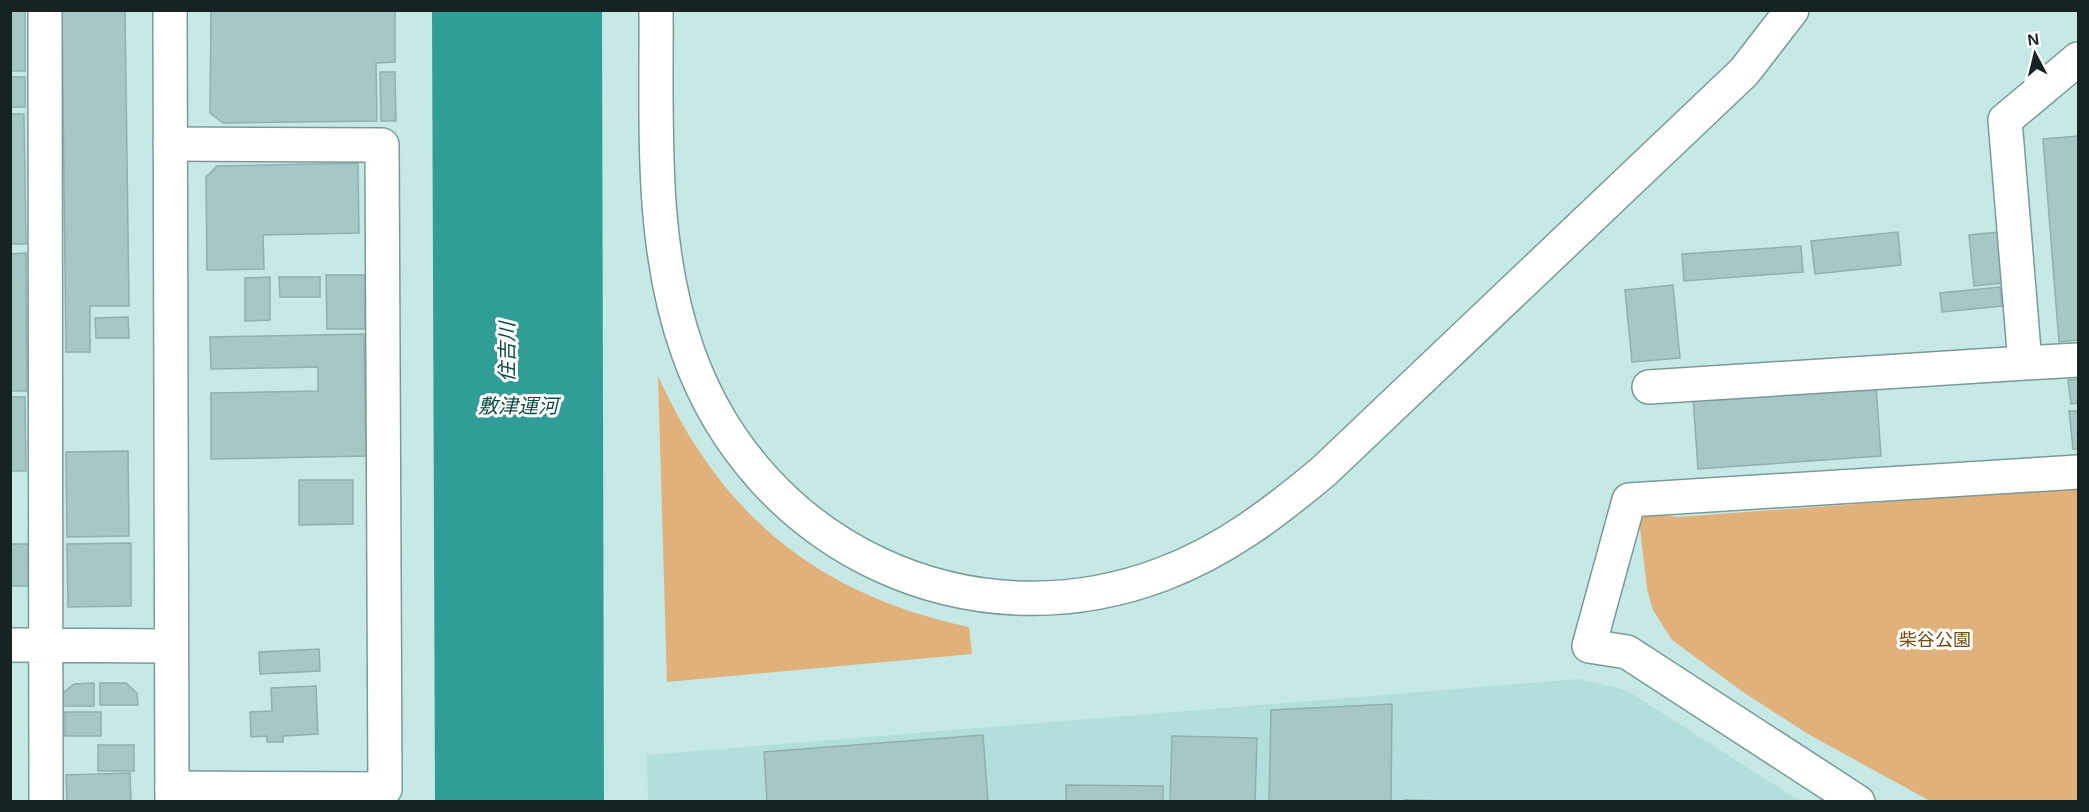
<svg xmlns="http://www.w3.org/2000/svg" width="2089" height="812" font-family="Arial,'Noto Sans JP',sans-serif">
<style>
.built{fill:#b2dfdb}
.green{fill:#e1b17b}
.water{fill:#319d97}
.building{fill:#a6c7c5;stroke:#8fb0ad;stroke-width:1.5}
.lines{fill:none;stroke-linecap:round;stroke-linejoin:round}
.street-casing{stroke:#7a9a97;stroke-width:36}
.secondary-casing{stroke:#7a9a97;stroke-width:36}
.street{stroke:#fff;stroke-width:33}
.secondary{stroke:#fff;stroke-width:33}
.labels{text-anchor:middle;stroke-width:6;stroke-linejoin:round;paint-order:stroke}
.park-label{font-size:18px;fill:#754b11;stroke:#fff}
.water-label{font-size:20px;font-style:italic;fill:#0b4a47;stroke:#fff}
</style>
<rect width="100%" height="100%" fill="#c6e9e6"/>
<path class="built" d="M1579 679 1626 690 1800 801 648 802 647 755Z"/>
<path class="green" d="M658 376C721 516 819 595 969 627L972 654 667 682Z
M2078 488V801H1930L1808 734 1743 692 1672 640 1653 610 1647 589 1638 510 1677 517Z"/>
<path class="water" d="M432 11H602L604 801H435Z"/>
<path class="building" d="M10 10H25V71H10Z
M62 10H125L129 306H90V352H66Z
M211 10H395V62L376 63 377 121 223 123 210 113Z
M380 72H395L396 121H381Z
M10 77H25V107H10Z
M10 114H24L26 244H10Z
M2078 136V340L2059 342 2043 139Z
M358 163 359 233 263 235 264 269 207 270 206 177 217 166Z
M1898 232 1901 265 1815 274 1811 241Z
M1998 232 2004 283 1974 286 1969 235Z
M1801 246 1803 272 1684 281 1682 254Z
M26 253 27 391H10V254Z
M326 275H365V329H327Z
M270 277V320L245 321V278Z
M279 277H320V297H280Z
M1673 285 1680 358 1632 362 1625 290Z
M2000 287 2002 306 1942 312 1940 293Z
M128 317 129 338H96L95 318Z
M364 334 366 456 211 459V393L318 391V367L211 369 210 337Z
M2078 379V403L2071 404 2068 380Z
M1876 385 1881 456 1698 469 1693 398Z
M10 397H25L26 471H10Z
M2069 411H2078V449H2073Z
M128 451 129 536 67 537 66 452Z
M299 480H353V524L299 525Z
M131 543V606L68 607 67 544Z
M10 544H28V586H10Z
M319 649 320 671 260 674 259 652Z
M94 683V706H63V693L74 684Z
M100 683H126L137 693 138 705H100Z
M316 686 318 734 283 736V742H267V736L251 737 250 712 272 711 271 688Z
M1392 704 1391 802H1269L1271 710Z
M65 712H101V736H65Z
M983 735 988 802 767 801 764 752Z
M1172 736 1257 738 1255 802H1170Z
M98 745H134V771H98Z
M130 773 131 802H67L66 775Z
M1066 785 1163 786V802H1066Z
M1405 800 1502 802H1405Z"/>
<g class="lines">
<g class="street-casing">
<path id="street" d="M45 10 46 802
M2078 59 2005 120 2025 363 2078 360
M170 144 382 145 385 789 172 788
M1649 387 2025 363
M10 645 171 646
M1858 802 1627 652 1589 646 1629 500 2078 472"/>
</g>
<g class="secondary-casing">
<path id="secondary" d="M170 10 172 802
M656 10C657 124 649 243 688 352 757 547 968 648 1163 574 1224 551 1274 513 1324 471L1744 72 1792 10"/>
</g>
<use href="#street" class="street"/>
<use href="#secondary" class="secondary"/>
</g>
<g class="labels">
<g class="park-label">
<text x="1935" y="646">柴谷公園</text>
</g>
<g class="water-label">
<text transform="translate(507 352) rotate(-90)" y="7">住吉川</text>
<text x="518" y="413">敷津運河</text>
</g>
</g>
<rect width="2089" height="812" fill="none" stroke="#162322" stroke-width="24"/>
<g transform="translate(2035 54) rotate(353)" stroke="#ffffff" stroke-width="4.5" paint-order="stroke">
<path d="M0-4.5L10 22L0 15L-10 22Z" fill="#162322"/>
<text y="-9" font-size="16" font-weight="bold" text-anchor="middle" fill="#162322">N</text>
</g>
</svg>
